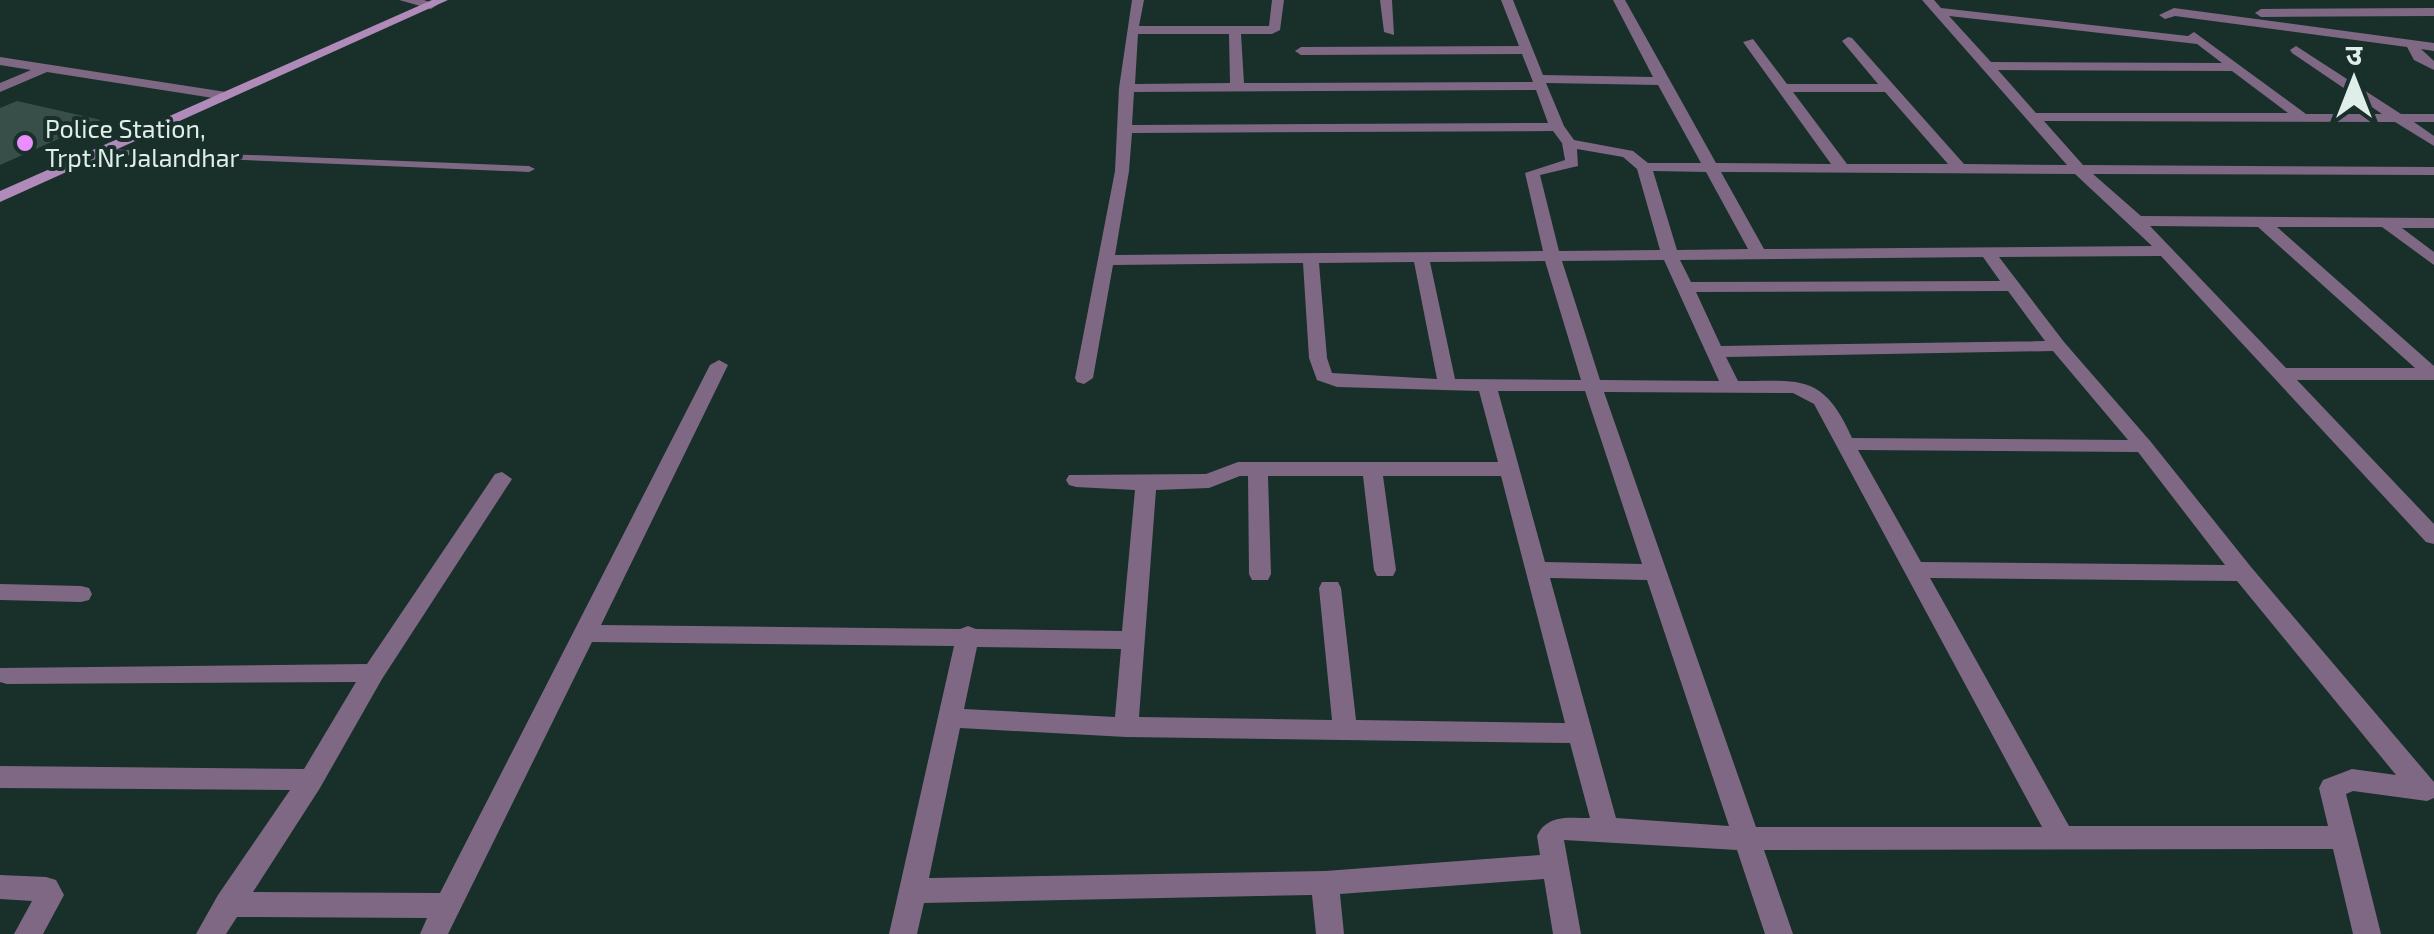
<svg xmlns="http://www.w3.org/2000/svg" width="2434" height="934" font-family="'Exo 2','Noto Sans Devanagari',sans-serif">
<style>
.building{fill:#384f49}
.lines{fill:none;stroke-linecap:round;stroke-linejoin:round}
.lane{fill:#7f6884;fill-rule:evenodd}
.street{fill:#7f6884;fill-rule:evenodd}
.secondary{fill:#b08ab8;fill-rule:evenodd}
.poi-dot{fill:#ea8dfd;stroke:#182f2a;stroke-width:4}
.labels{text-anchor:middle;stroke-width:8;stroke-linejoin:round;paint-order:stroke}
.far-poi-label{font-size:25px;fill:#e0eeea;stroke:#182f2a;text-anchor:start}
</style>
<rect width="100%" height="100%" fill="#182f2a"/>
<path class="building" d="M17 101 101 120 0 165V108Z"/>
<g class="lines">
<path class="lane" d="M102 149 529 166 535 169 529 172 98 154V150Z"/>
<path class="street" d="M399 0H424L437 5 431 9Z
M1132 0H1144L1139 26H1269L1272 0H1284L1280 30 1272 34H1241L1244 83 1533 82 1522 54 1301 55 1295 51 1301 47 1519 46 1501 0H1513L1543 75 1653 77 1613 0H1625L1716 163 1831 164 1743 42 1753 39 1787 84H1878L1842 41 1848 37 1852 38 1964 164 2067 165 1922 0H1934L1941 8 2188 36 2194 32 2306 114H2382L2292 53 2290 50 2296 46 2401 114H2434V122H2414L2434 136V146L2395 122 2044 121 2083 165 2434 167V175L2093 174 2141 216 2434 218V228H2402L2434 252V265L2382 227H2277L2434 366V380H2297L2434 524V544L2426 542 2161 256 1999 257 2064 342 2151 442 2251 567 2434 782V798L2427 801 2353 791 2346 794 2381 934H2353L2333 849 1764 850 1793 934H1765L1737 850 1564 840 1581 934H1553L1544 879 1340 894 1344 934H1316L1312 895 924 903 917 934H889L954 646 592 642 448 934H420L427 918 237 917 226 934H196L218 895 290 790 0 788V766L304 769 356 682 7 684 0 682V668L367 664 495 474 502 472 512 479 382 679 320 788 253 892 440 893 710 365 719 360 728 365 601 625 960 629 968 626 976 629 1122 631 1135 490 1076 487 1069 485 1066 480 1069 475 1206 474 1238 462H1498L1479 391 1337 387 1317 380 1309 358 1303 263 1113 265 1093 378 1084 384 1077 382 1075 378 1115 171 1119 88ZM1949 16 2197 44 2222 63 1991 62ZM1138 34H1229L1230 83 1135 84ZM1998 70 2232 71 2288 113H2036ZM1546 83 1658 85 1701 163H1648L1633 151 1574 140 1564 126ZM1536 90 1548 123 1132 125 1134 92ZM1793 92H1885L1948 164H1847ZM1553 131 1562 143 1565 160 1525 173 1543 251 1115 255 1129 171 1132 133ZM1577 149 1623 157 1637 169 1660 250 1559 251 1540 175 1578 166ZM1653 171 1706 172 1748 249 1677 250ZM1721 172 2075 174 2152 246 1764 249ZM2150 226 2258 227 2415 368H2286ZM1983 257 2000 281 1691 282 1680 260ZM1664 260 1719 381 1600 380 1562 261ZM1545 261 1581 380 1455 379 1430 262ZM1414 262 1437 379 1332 373 1327 358 1319 263ZM2008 291 2045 341 1721 346 1696 292ZM2053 351 2128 440 1852 438C1823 373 1801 381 1738 381L1726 357ZM1498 391H1585L1642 564 1545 562ZM1604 392 1793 393 1814 404 2042 827H1756ZM1858 450 2138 452 2225 565 1921 562ZM1240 476H1248L1249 574 1252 580H1268L1271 574 1268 476H1363L1374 570 1377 576H1393L1396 570 1383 476H1501L1565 723 1356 720 1341 588 1338 582H1322L1319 588 1332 720 1139 717 1156 490 1209 488ZM1550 578 1647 580 1729 826 1616 818ZM1930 578 2237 581 2396 775 2352 769 2323 780 2319 788 2328 826H2069ZM977 647 1121 649 1115 717 964 709ZM960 728 1126 737 1570 743 1590 818C1569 818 1547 814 1537 836L1540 855 1325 871 929 878Z
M1380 0H1392L1394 35 1384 32Z
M2174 8 2434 43V51L2421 49 2434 61V70L2414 60 2407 47 2175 16 2165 19 2159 15Z
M2434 8V16L2261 17 2255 13 2261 9Z
M0 57 226 92 233 96 226 100 47 72 0 92V83L31 70 0 65Z
M0 584 81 586 89 588 92 594 89 600 81 602 0 600Z
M0 875 46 877 56 880 64 895 43 934H14L32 901 0 899Z"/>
<path class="secondary" d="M432 0H448L0 202V191Z"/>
</g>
<circle class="poi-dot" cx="25" cy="143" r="10"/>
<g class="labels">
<g class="far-poi-label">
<text x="45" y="138">Police Station,<tspan x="45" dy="29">Trpt.Nr.Jalandhar</tspan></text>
</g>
</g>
<g transform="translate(2354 80)" stroke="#182f2a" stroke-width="8" paint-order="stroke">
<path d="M0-8L18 38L0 25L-18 38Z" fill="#e0eeea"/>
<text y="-15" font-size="28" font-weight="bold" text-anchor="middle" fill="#e0eeea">उ</text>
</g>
</svg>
